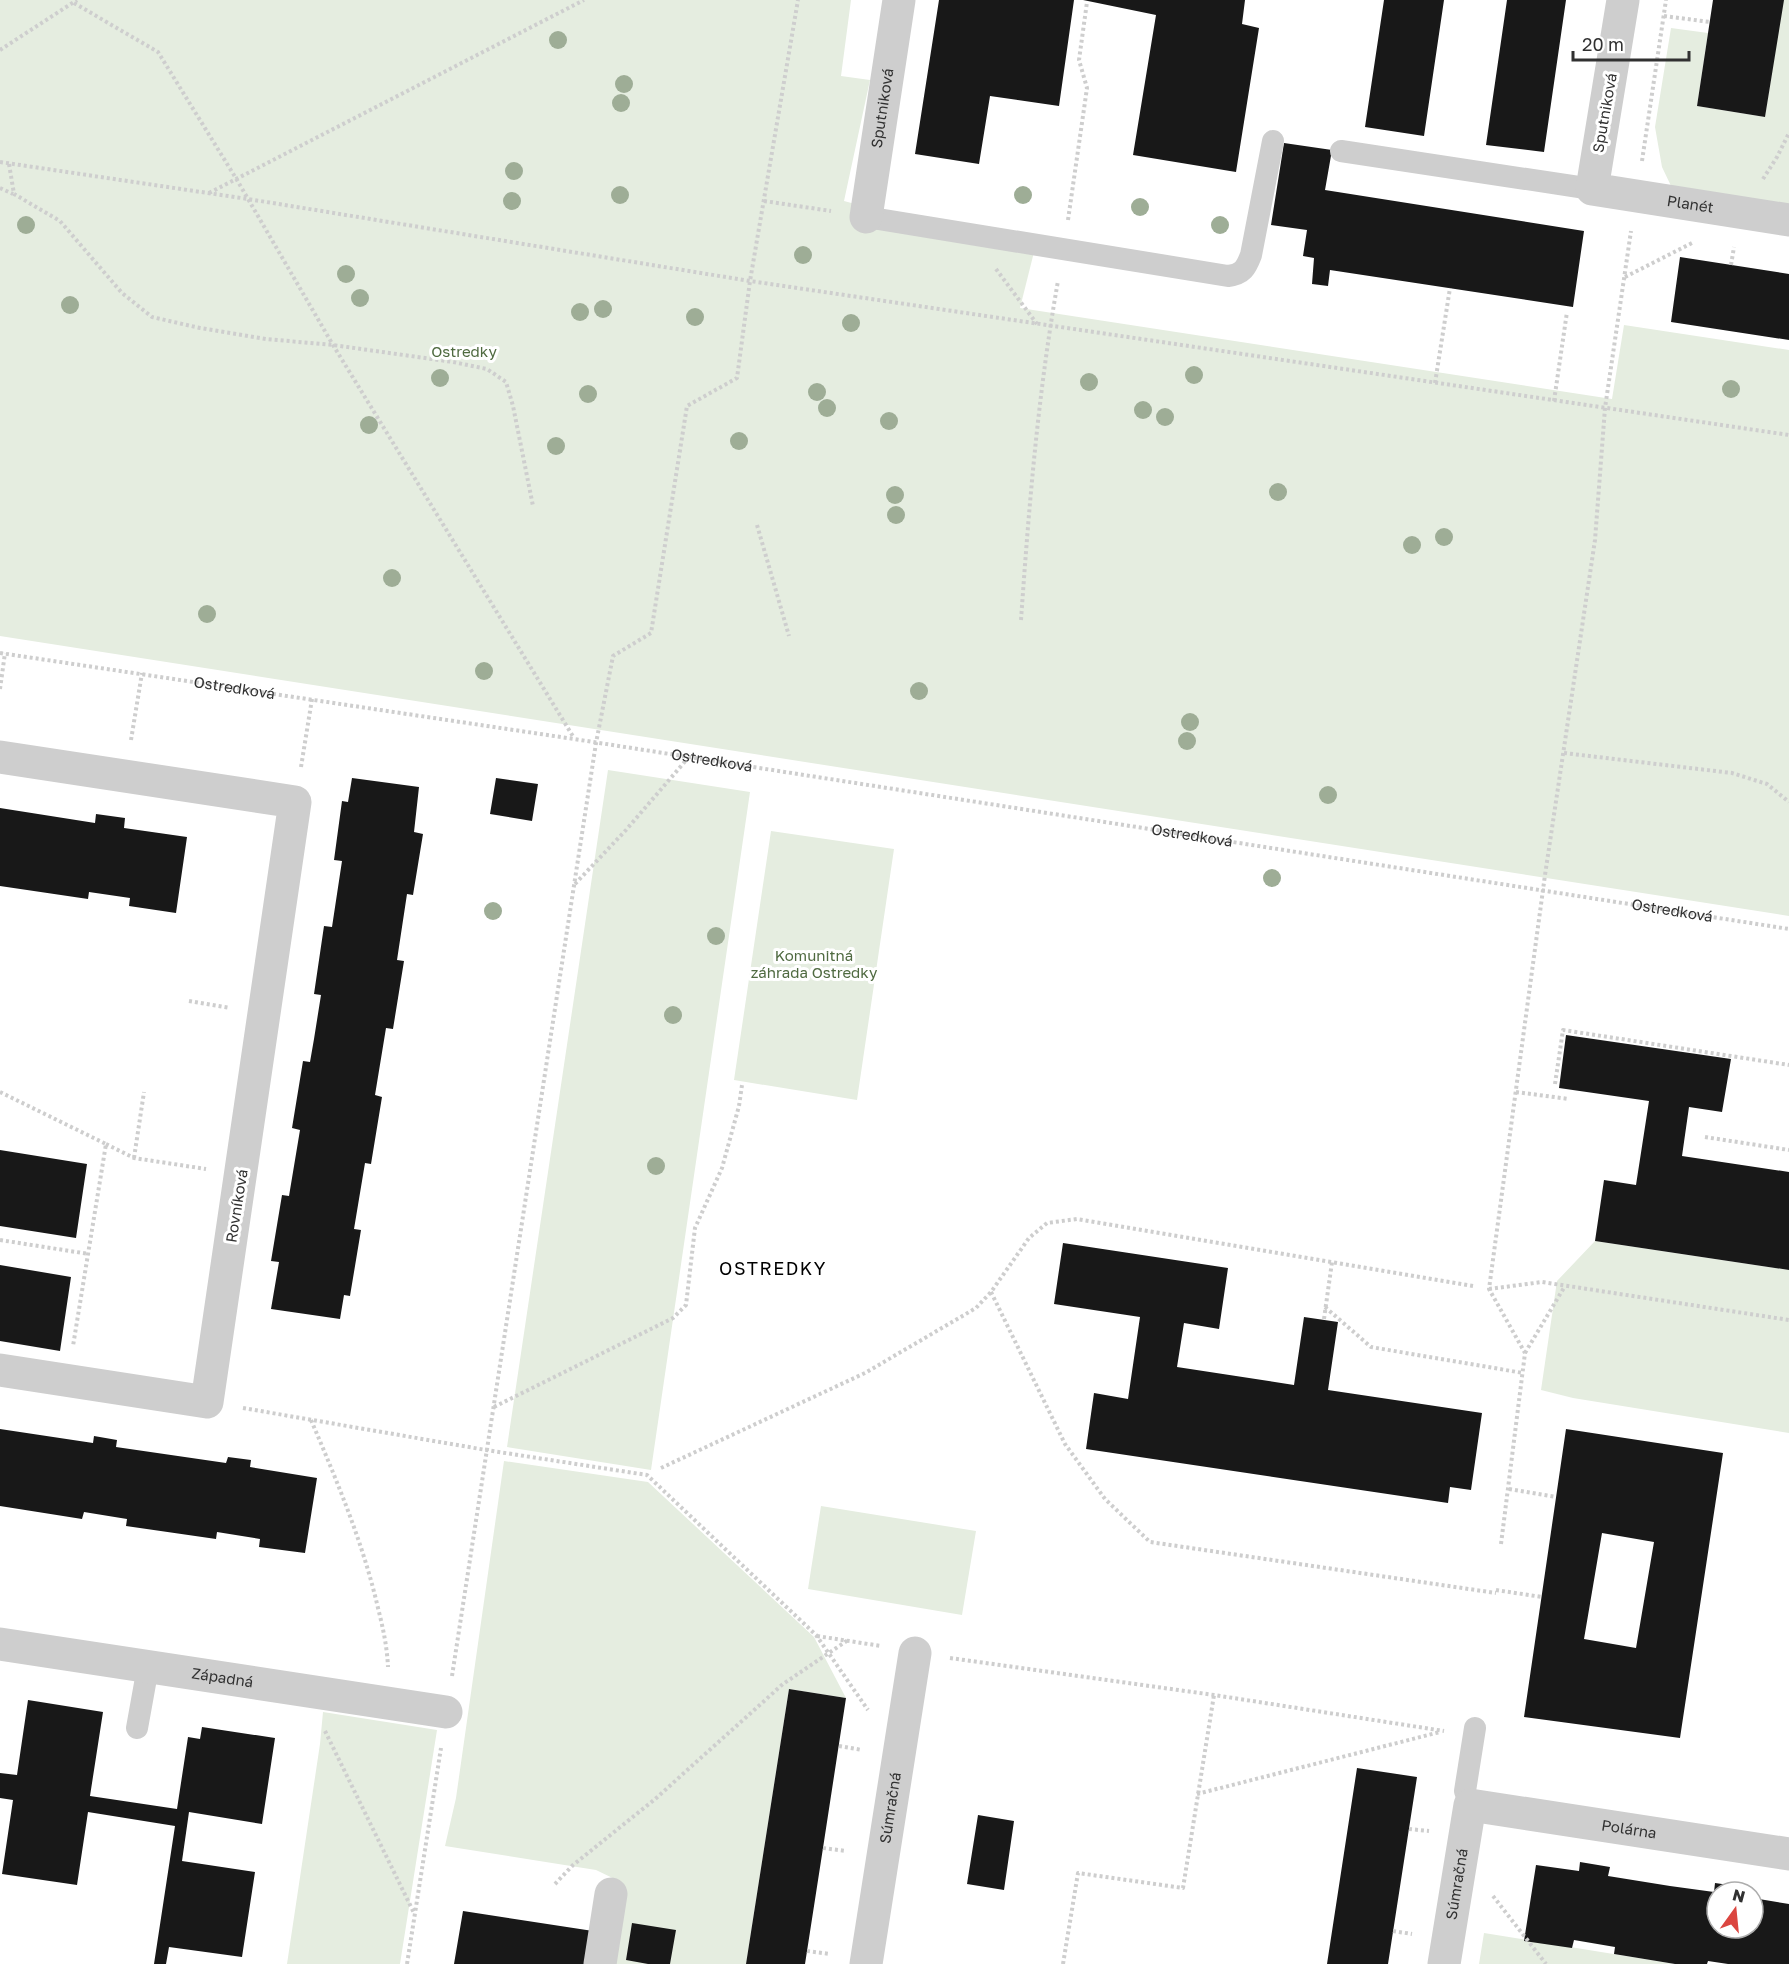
<svg xmlns="http://www.w3.org/2000/svg" width="1789" height="1964" font-family="'Golos Text',sans-serif">
<style>
.green{fill:#e5ede0}
.building{fill:#181818;fill-rule:evenodd}
.lines{fill:none;stroke-linecap:round;stroke-linejoin:round}
.path{stroke:#cecece;stroke-width:4;stroke-dasharray:3 3;stroke-linecap:butt}
.lane{stroke:#cecece;stroke-width:22}
.street{stroke:#cecece;stroke-width:33}
.tree{fill:#9ead96}
.labels{text-anchor:middle;stroke-width:6;stroke-linejoin:round;paint-order:stroke}
.street-label{font-size:15px;fill:#313131;stroke:#fff}
.park-label{font-size:15px;fill:#4f6a40;stroke:#fff}
.quarter-label{font-size:18px;letter-spacing:1.5px;fill:#000;stroke:#fff}
</style>
<rect width="100%" height="100%" fill="#fff"/>
<path class="green" d="M0 0H851L841 76 870 80 844 201 1034 252 1020 308 1612 399 1624 325 1789 350V916L0 636Z
M1783 0H1789V213L1672 188 1662 167 1655 127 1671 28 1708 33 1697 106 1765 117Z
M608 770 750 792 651 1470 507 1447Z
M771 831 894 849 857 1100 734 1080Z
M1595 1241 1789 1270V1433L1573 1398 1541 1390 1557 1281Z
M504 1461 648 1482 814 1637 846 1698 789 1689 746 1964H606L623 1883 596 1870 445 1846 456 1798Z
M821 1506 976 1531 962 1615 808 1589Z
M323 1712 437 1730 400 1964H287L320 1744Z
M1484 1933 1675 1964H1479Z"/>
<path class="building" d="M939 0H1074L1059 106 990 96 979 164 915 154Z
M1083 0H1245L1242 24 1259 28 1236 172 1133 155 1156 15Z
M1384 0H1444L1424 136 1365 127Z
M1507 0H1566L1544 152 1486 145Z
M1713 0H1784L1765 117 1697 106Z
M1284 143 1332 150 1325 190 1584 231 1573 307 1330 270 1328 286 1312 284 1314 258 1303 256 1307 230 1271 225Z
M1680 257 1789 274V340L1671 322Z
M352 778 419 787 414 832 423 834 413 895 407 894 397 960 404 961 393 1029 386 1028 375 1095 382 1097 371 1164 365 1163 354 1229 361 1230 350 1296 344 1295 340 1319 271 1309 279 1262 271 1261 282 1195 289 1196 300 1130 292 1128 303 1061 310 1062 314 1039 321 995 314 994 324 926 332 927 342 861 334 860 342 801 348 802Z
M496 778 538 784 532 821 490 814Z
M0 808 95 823 96 814 125 818 124 828 187 837 176 913 129 906 130 898 89 892 88 899 0 886Z
M1566 1035 1731 1059 1722 1112 1689 1107 1682 1156 1789 1172V1270L1595 1241 1604 1180 1636 1185 1649 1101 1559 1088Z
M0 1150 87 1164 76 1238 0 1226Z
M1063 1243 1228 1268 1219 1329 1184 1323 1177 1367 1294 1385 1304 1317 1338 1322 1328 1390 1482 1413 1471 1490 1450 1487 1448 1503 1086 1449 1094 1393 1128 1399 1140 1317 1054 1304Z
M0 1265 71 1277 60 1351 0 1341Z
M0 1429 93 1443 94 1436 117 1440 116 1447 226 1463 228 1457 251 1460 250 1467 317 1478 305 1553 259 1547 260 1539 217 1532 216 1539 126 1526 127 1519 84 1512 82 1519 0 1506Z
M1566 1429 1723 1453 1680 1738 1524 1717ZM1602 1533 1654 1542 1636 1648 1584 1639Z
M789 1689 846 1698 823 1848 805 1964H746Z
M28 1700 103 1712 90 1796 177 1809 188 1737 200 1739 202 1727 275 1738 262 1824 189 1812 182 1861 255 1872 242 1957 169 1947 166 1964H154L175 1826 88 1812 77 1885 2 1874 13 1800 0 1798V1773L17 1775Z
M1357 1768 1417 1777 1388 1964H1327Z
M978 1815 1014 1821 1004 1890 967 1884Z
M1580 1862 1610 1867 1608 1876 1670 1886 1714 1892 1715 1883 1743 1887 1742 1892H1717V1928H1753V1898L1789 1904V1964H1728L1708 1961 1707 1964H1675L1614 1954 1615 1947 1574 1940 1572 1948 1524 1941 1536 1865 1579 1871Z
M463 1911 593 1931 587 1964H454Z
M632 1923 676 1930 670 1964H648L626 1960Z"/>
<g class="lines">
<g class="path">
<path d="M74 3 158 52 237 180 333 345 574 738"/>
<path d="M1664 16 1710 22"/>
<path d="M0 50 77 0"/>
<path d="M1642 161 1666 0"/>
<path d="M0 162 248 199 750 281 1789 435"/>
<path d="M9 164 14 194 60 221 122 293 152 317 200 328 266 339 333 345 453 362 487 369 506 382 513 406 533 506"/>
<path d="M1763 179 1777 157 1789 133"/>
<path d="M0 188 13 194"/>
<path d="M209 193 584 0"/>
<path d="M764 201 831 211"/>
<path d="M1068 220 1087 88 1079 60 1087 2"/>
<path d="M1731 265 1734 247"/>
<path d="M996 269 1037 324"/>
<path d="M1625 277 1692 243"/>
<path d="M1435 383 1450 288"/>
<path d="M1554 401 1567 312"/>
<path d="M757 525 789 636"/>
<path d="M1021 620C1029 506 1038 393 1058 281"/>
<path id="s1" d="M0 653 574 739 1789 929"/>
<path d="M0 689 5 653"/>
<path d="M131 740 142 673"/>
<path d="M1564 753 1732 773 1767 784 1789 802"/>
<path d="M301 767 312 699"/>
<path d="M575 884 626 830 688 758"/>
<path d="M189 1001 230 1008"/>
<path d="M1555 1084 1563 1030 1789 1065"/>
<path d="M0 1092 106 1144 73 1346"/>
<path d="M1516 1092 1569 1099"/>
<path d="M1705 1137 1789 1150"/>
<path d="M106 1144 134 1158 206 1169"/>
<path d="M134 1158 144 1092"/>
<path d="M0 1240 89 1254"/>
<path d="M1489 1289 1542 1282 1789 1320"/>
<path d="M991 1292 1065 1444 1105 1499 1150 1542 1496 1593"/>
<path d="M1325 1307 1371 1347 1523 1373"/>
<path d="M1324 1319 1332 1262"/>
<path d="M1525 1353 1565 1286"/>
<path d="M494 1407 673 1318 686 1305 695 1228 722 1168 739 1106 742 1085"/>
<path d="M243 1408 486 1450 647 1475 816 1635 868 1710"/>
<path d="M311 1420C337 1481 363 1543 378 1608 383 1628 387 1646 388 1667"/>
<path d="M661 1468 865 1373 976 1308 991 1292 1029 1238 1047 1223 1077 1219 1473 1286"/>
<path d="M1509 1489 1556 1497"/>
<path d="M1501 1544 1525 1353 1489 1289 1545 875 1595 540 1605 408 1631 231"/>
<path d="M1496 1590 1542 1597"/>
<path d="M817 1636 881 1646"/>
<path d="M950 1658 1214 1695 1444 1731"/>
<path d="M452 1676 596 743 613 656 651 633 687 406 737 378 750 281 798 0"/>
<path d="M325 1731 414 1913"/>
<path d="M839 1746 862 1750"/>
<path d="M1197 1794 1440 1732"/>
<path d="M1409 1829 1429 1831"/>
<path d="M823 1848 846 1851"/>
<path d="M555 1884 573 1865 654 1800 783 1684 848 1640"/>
<path d="M1493 1896 1546 1964"/>
<path d="M1393 1931 1412 1934"/>
<path d="M807 1951 830 1954"/>
<path d="M407 1964 441 1748"/>
<path d="M1063 1964 1078 1873 1183 1888 1214 1695"/>
</g>
<path class="lane" d="M1341 151 1592 189
M866 217 1228 276C1243 274 1246 268 1251 255L1273 141
M137 1728 148 1667
M1470 1805 1465 1791 1475 1728"/>
<g class="street">
<path id="s2" d="M1623 0 1592 189 1789 220"/>
<path id="s3" d="M866 217 899 0"/>
<path d="M0 757 295 802 207 1402 0 1370"/>
<path id="s4" d="M0 1644 446 1712"/>
<path d="M600 1964 611 1894"/>
<path id="s5" d="M866 1964 915 1653"/>
<path id="s6" d="M1444 1964 1470 1805 1789 1854"/>
</g>
</g>
<g class="tree">
<circle cx="558" cy="40" r="9"/>
<circle cx="624" cy="84" r="9"/>
<circle cx="621" cy="103" r="9"/>
<circle cx="514" cy="171" r="9"/>
<circle cx="620" cy="195" r="9"/>
<circle cx="1023" cy="195" r="9"/>
<circle cx="512" cy="201" r="9"/>
<circle cx="1140" cy="207" r="9"/>
<circle cx="26" cy="225" r="9"/>
<circle cx="1220" cy="225" r="9"/>
<circle cx="803" cy="255" r="9"/>
<circle cx="346" cy="274" r="9"/>
<circle cx="360" cy="298" r="9"/>
<circle cx="70" cy="305" r="9"/>
<circle cx="603" cy="309" r="9"/>
<circle cx="580" cy="312" r="9"/>
<circle cx="695" cy="317" r="9"/>
<circle cx="851" cy="323" r="9"/>
<circle cx="1194" cy="375" r="9"/>
<circle cx="440" cy="378" r="9"/>
<circle cx="1089" cy="382" r="9"/>
<circle cx="1731" cy="389" r="9"/>
<circle cx="817" cy="392" r="9"/>
<circle cx="588" cy="394" r="9"/>
<circle cx="827" cy="408" r="9"/>
<circle cx="1143" cy="410" r="9"/>
<circle cx="1165" cy="417" r="9"/>
<circle cx="889" cy="421" r="9"/>
<circle cx="369" cy="425" r="9"/>
<circle cx="739" cy="441" r="9"/>
<circle cx="556" cy="446" r="9"/>
<circle cx="1278" cy="492" r="9"/>
<circle cx="895" cy="495" r="9"/>
<circle cx="896" cy="515" r="9"/>
<circle cx="1444" cy="537" r="9"/>
<circle cx="1412" cy="545" r="9"/>
<circle cx="392" cy="578" r="9"/>
<circle cx="207" cy="614" r="9"/>
<circle cx="484" cy="671" r="9"/>
<circle cx="919" cy="691" r="9"/>
<circle cx="1190" cy="722" r="9"/>
<circle cx="1187" cy="741" r="9"/>
<circle cx="1328" cy="795" r="9"/>
<circle cx="1272" cy="878" r="9"/>
<circle cx="493" cy="911" r="9"/>
<circle cx="716" cy="936" r="9"/>
<circle cx="673" cy="1015" r="9"/>
<circle cx="656" cy="1166" r="9"/>
</g>
<g class="labels">
<g class="street-label">
<text dy="5" stroke="none"><textPath href="#s3" startOffset="110">Sputniková</textPath></text>
<text transform="translate(1605 113) rotate(-80)" y="5">Sputniková</text>
<text dy="5" stroke="none"><textPath href="#s2" startOffset="291">Planét</textPath></text>
<text dy="5" stroke="none"><textPath href="#s1" startOffset="237">Ostredková</textPath></text>
<text dy="5" stroke="none"><textPath href="#s1" startOffset="720">Ostredková</textPath></text>
<text dy="5" stroke="none"><textPath href="#s1" startOffset="1206">Ostredková</textPath></text>
<text dy="5" stroke="none"><textPath href="#s1" startOffset="1692">Ostredková</textPath></text>
<text transform="translate(237 1206) rotate(-81)" y="5">Rovníková</text>
<text dy="5" stroke="none"><textPath href="#s4" startOffset="225">Západná</textPath></text>
<text dy="5" stroke="none"><textPath href="#s5" startOffset="158">Súmračná</textPath></text>
<text dy="5" stroke="none"><textPath href="#s6" startOffset="322">Polárna</textPath></text>
<text dy="5" stroke="none"><textPath href="#s6" startOffset="81">Súmračná</textPath></text>
</g>
<g class="park-label">
<text x="464" y="357">Ostredky</text>
<text x="814" y="961">Komunitná<tspan x="814" dy="17">záhrada Ostredky</tspan></text>
</g>
<g class="quarter-label">
<text x="773" y="1275">OSTREDKY</text>
</g>
</g>
<g transform="translate(1735 1910) rotate(15)"><circle r="28" fill="#ffffff" stroke="#adadad" stroke-width="1.5"/>
<path d="M0-4.5L10 22L0 15L-10 22Z" fill="#db4640"/>
<text y="-9" font-size="16" font-weight="bold" text-anchor="middle" fill="#313131">N</text>
</g>
<path d="M1573 51v9h116v-9" fill="none" stroke="#313131" stroke-width="3"/>
<text x="1582" y="51" font-size="18" fill="#313131" stroke="#ffffff" stroke-width="4.5" paint-order="stroke">20 m</text>
</svg>
